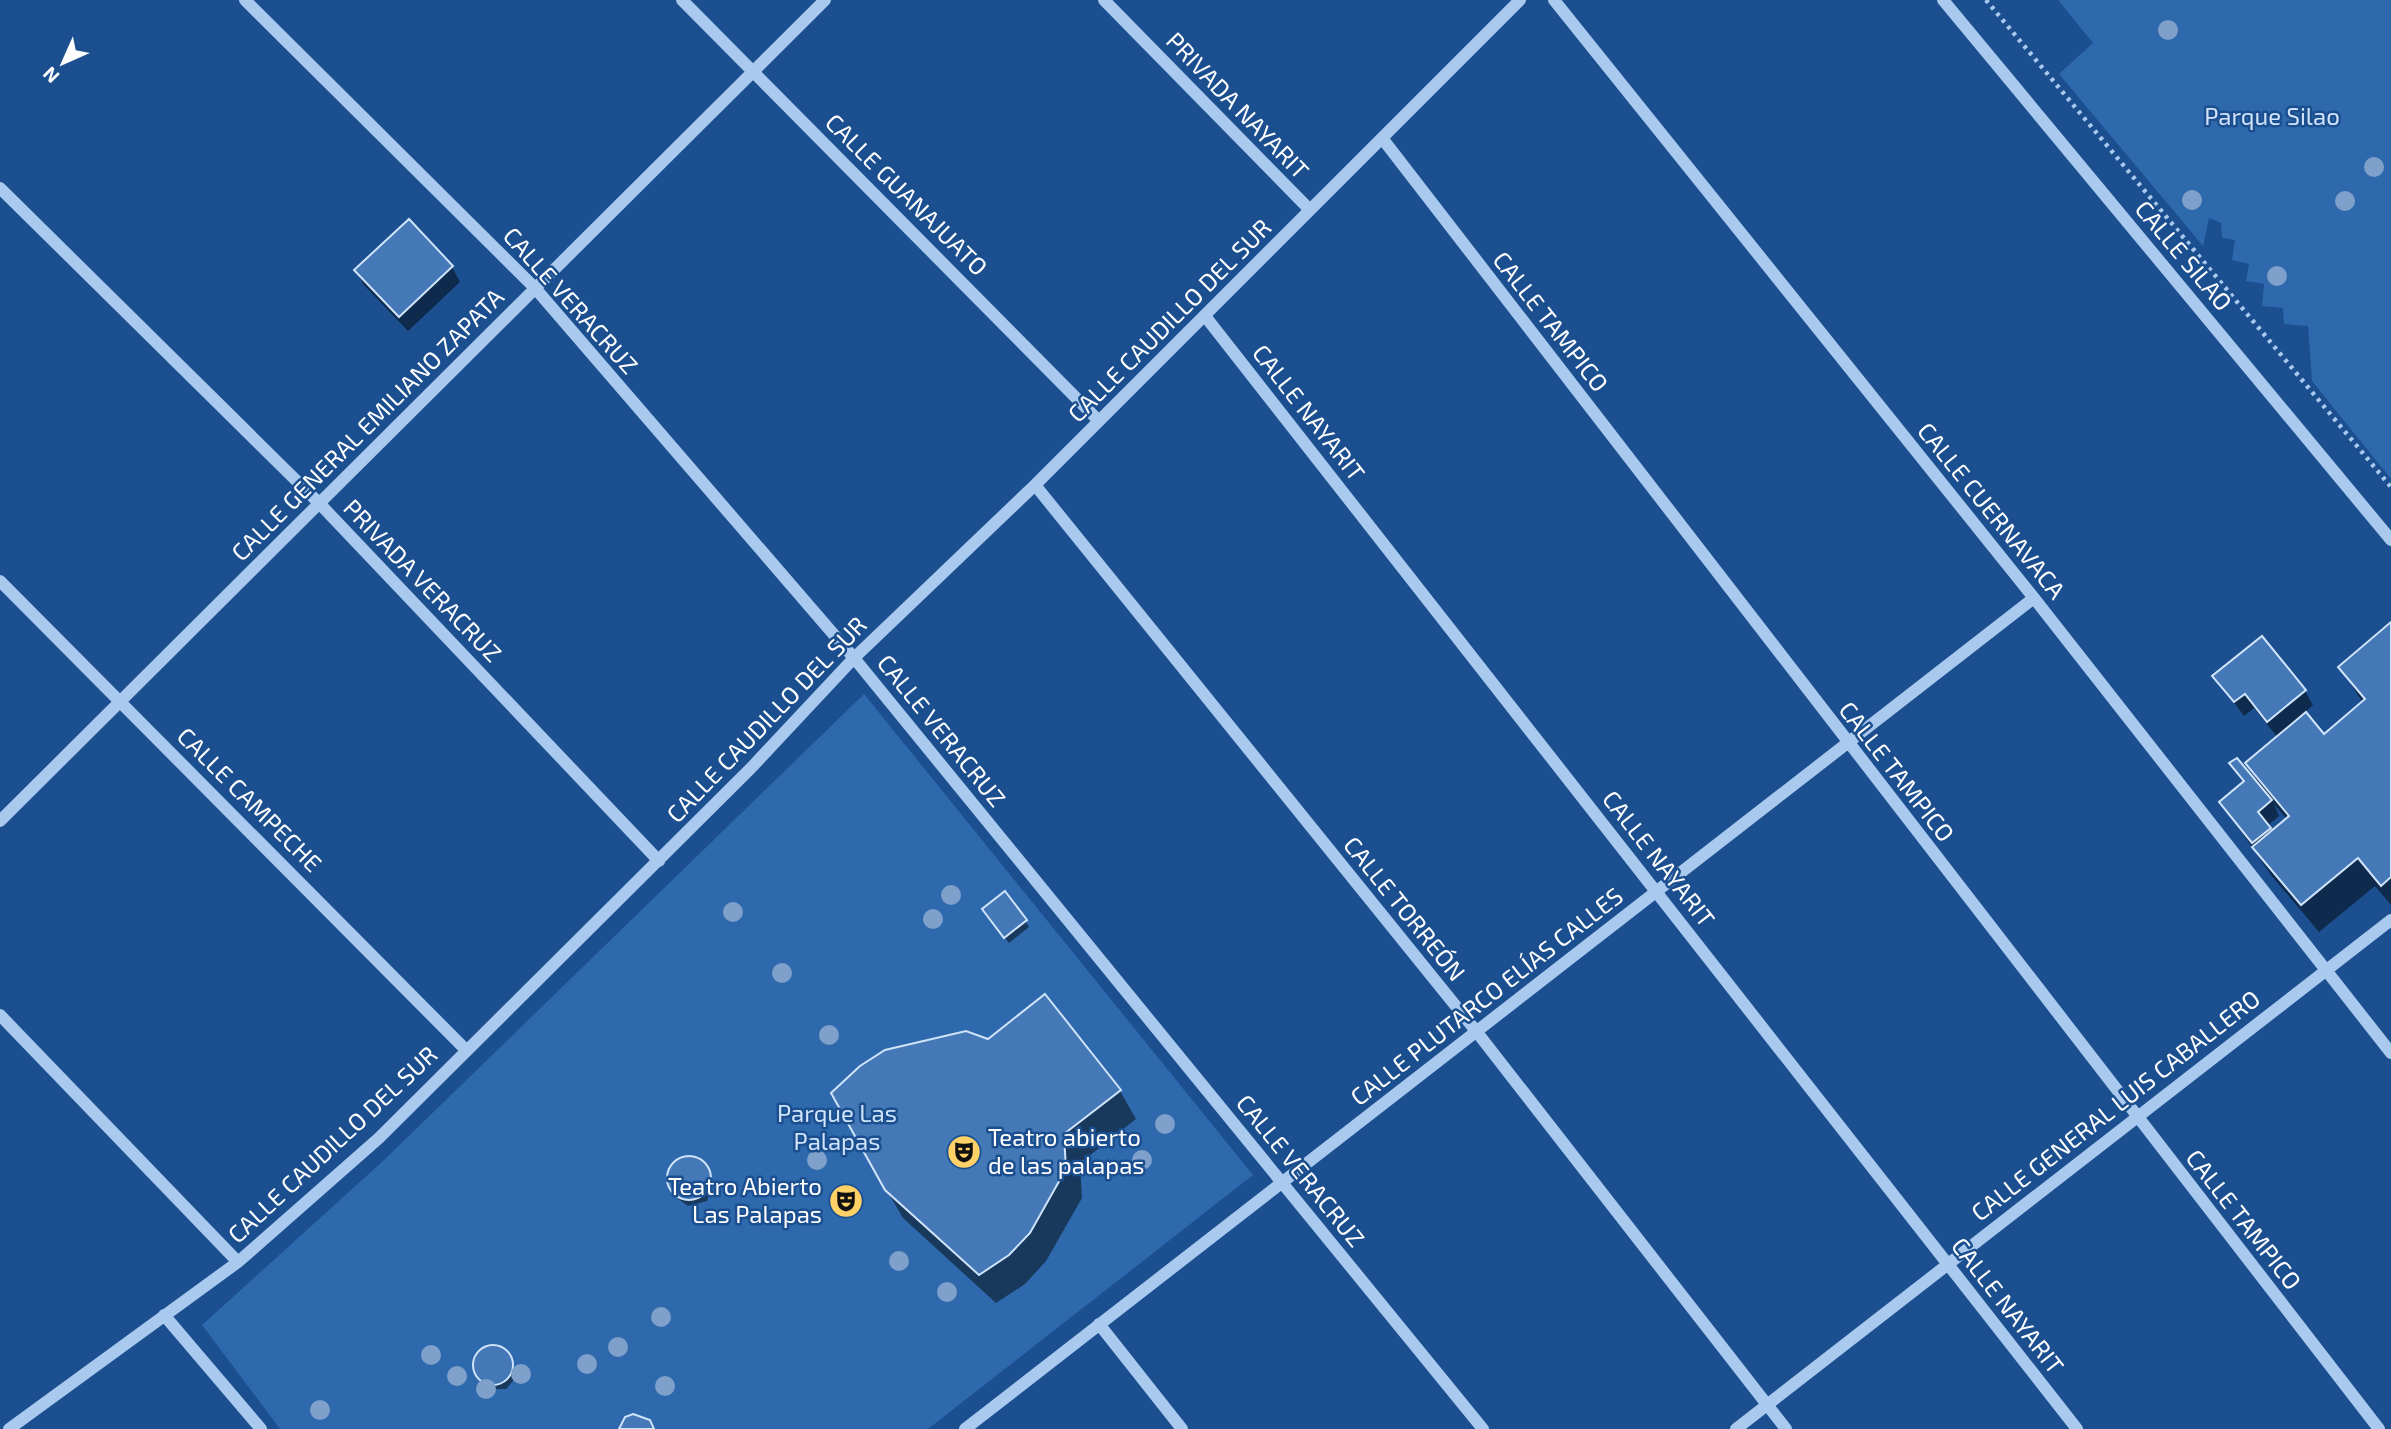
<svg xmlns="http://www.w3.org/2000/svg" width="2391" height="1429" font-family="'Exo 2',sans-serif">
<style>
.park{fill:#2e69ad}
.shadow{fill:#0007;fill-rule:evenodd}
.building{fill:#4478b7;stroke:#cfe3fa;stroke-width:2}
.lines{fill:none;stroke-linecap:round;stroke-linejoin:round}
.path{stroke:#a9c9ee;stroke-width:4.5;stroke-dasharray:3.5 5;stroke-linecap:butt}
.minor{stroke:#a9c9ee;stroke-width:12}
.tree{fill:#7ea0ca}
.labels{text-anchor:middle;stroke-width:5;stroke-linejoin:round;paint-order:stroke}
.street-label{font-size:24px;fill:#fff;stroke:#1b4f8f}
.park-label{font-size:24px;fill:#cfe3fa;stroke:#1b4f8f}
.poi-label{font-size:24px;fill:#fff;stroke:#1b4f8f;text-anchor:start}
</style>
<rect width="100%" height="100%" fill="#1b4f8f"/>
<path class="park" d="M2058 0H2391V479L2312 381 2308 326 2284 324 2283 308 2262 306 2264 284 2246 281 2249 264 2232 260 2235 240 2222 238 2221 223 2209 218 2203 246 2059 74 2093 43Z
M864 694 1253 1175 928 1429H280L202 1325 383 1161Z"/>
<path class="shadow" d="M452 267 460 282 408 331 364 285 356 270Z
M2391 624V905L2375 886 2319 932 2271 875 2221 802 2244 783 2232 764 2261 787 2247 763 2278 738 2254 708 2244 716 2215 676 2305 691 2313 705 2304 713 2324 736 2363 703 2340 667ZM2274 804 2287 819 2271 833 2267 826 2279 816Z
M988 916 1025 921 1029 927 1009 943Z
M1120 1091 1136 1119 1080 1163 1082 1198 1046 1261 1025 1284 996 1303 903 1218 886 1189Z
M693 1158 704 1164 713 1184 707 1201 688 1206 677 1198 668 1176 674 1164Z
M500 1349 513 1364V1381L506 1389H489L476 1372 475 1360 483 1350Z"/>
<path class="building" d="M409 219 453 266 399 317 354 270Z
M2391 622V877L2381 886 2358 858 2301 905 2252 847 2289 816 2245 763 2306 712 2324 734 2365 699 2338 667Z
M2262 636 2306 690 2267 722 2245 694 2234 702 2212 676Z
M2237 758 2272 800 2258 812 2271 828 2252 843 2219 802 2244 781 2229 763Z
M1005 891 1027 920 1004 938 982 909Z
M1045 994 1121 1090 1064 1134 1066 1169 1030 1233 1009 1255 979 1275 885 1190 831 1093 860 1066 885 1050 966 1031 988 1039Z
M667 1178a22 22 0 1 1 44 0a22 22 0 1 1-44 0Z
M473 1365a20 20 0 1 1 40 0a20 20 0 1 1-40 0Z
M633 1414 650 1420 654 1429H619L625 1417Z"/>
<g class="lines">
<path class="path" d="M1986 0 2391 487"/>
<path class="minor" d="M245 0 535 288 854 658 1483 1429
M682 0 1099 421
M1104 0 1310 210
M1554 0 2034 598 2391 1053
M1943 0 2391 540
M1382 138 2379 1429
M0 188 319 503 659 861
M1205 316 2077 1429
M1035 485 1476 1031 1786 1429
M0 581 466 1050
M0 821 825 0
M0 1015 238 1262
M164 1315 261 1429
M1099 1324 1182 1429
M9 1429 238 1262 379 1138 751 768 854 658 1035 485 1520 0
M965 1429 2034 598
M1736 1429 2391 920"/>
</g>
<g class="tree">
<circle cx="2168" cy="30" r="10"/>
<circle cx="2374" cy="167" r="10"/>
<circle cx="2192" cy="200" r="10"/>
<circle cx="2345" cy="201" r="10"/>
<circle cx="2277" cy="276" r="10"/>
<circle cx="951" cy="895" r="10"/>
<circle cx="733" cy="912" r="10"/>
<circle cx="933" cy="919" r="10"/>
<circle cx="782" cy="973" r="10"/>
<circle cx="829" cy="1035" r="10"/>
<circle cx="1165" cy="1124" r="10"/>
<circle cx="817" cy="1160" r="10"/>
<circle cx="1142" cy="1160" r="10"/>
<circle cx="899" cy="1261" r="10"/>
<circle cx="947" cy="1292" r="10"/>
<circle cx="661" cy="1317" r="10"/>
<circle cx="618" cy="1347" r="10"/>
<circle cx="431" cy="1355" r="10"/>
<circle cx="587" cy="1364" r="10"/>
<circle cx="521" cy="1374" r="10"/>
<circle cx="457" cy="1376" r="10"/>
<circle cx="665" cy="1386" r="10"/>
<circle cx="486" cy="1389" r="10"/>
<circle cx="320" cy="1410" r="10"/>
</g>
<defs>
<g id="theatre-disc" transform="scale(1.75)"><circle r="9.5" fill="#ffd166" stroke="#1b4f8f"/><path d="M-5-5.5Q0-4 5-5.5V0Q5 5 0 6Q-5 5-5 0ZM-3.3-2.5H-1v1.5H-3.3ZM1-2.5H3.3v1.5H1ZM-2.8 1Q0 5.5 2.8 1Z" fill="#111"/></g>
</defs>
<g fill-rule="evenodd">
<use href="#theatre-disc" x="964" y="1152"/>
<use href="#theatre-disc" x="846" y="1201"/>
</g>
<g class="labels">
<g class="street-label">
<text transform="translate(1237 106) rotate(46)" y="8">PRIVADA NAYARIT</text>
<text transform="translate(906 195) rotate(45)" y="8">CALLE GUANAJUATO</text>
<text transform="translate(2183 256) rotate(50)" y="8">CALLE SILAO</text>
<text transform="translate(570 301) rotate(48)" y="8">CALLE VERACRUZ</text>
<text transform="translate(1170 321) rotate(-45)" y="8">CALLE CAUDILLO DEL SUR</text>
<text transform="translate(1550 322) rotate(52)" y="8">CALLE TAMPICO</text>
<text transform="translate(1308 413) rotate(52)" y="8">CALLE NAYARIT</text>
<text transform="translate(368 425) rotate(-45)" y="8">CALLE GENERAL EMILIANO ZAPATA</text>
<text transform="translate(1991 511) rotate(51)" y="8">CALLE CUERNAVACA</text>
<text transform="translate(422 581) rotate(46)" y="8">PRIVADA VERACRUZ</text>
<text transform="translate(767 720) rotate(-46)" y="8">CALLE CAUDILLO DEL SUR</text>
<text transform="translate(941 731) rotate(51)" y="8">CALLE VERACRUZ</text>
<text transform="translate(1896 772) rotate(52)" y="8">CALLE TAMPICO</text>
<text transform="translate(249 800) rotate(45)" y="8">CALLE CAMPECHE</text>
<text transform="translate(1658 859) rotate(52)" y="8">CALLE NAYARIT</text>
<text transform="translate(1404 909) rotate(51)" y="8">CALLE TORREÓN</text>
<text transform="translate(1487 997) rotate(-38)" y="8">CALLE PLUTARCO ELÍAS CALLES</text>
<text transform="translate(2116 1106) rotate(-38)" y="8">CALLE GENERAL LUIS CABALLERO</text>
<text transform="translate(333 1145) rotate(-43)" y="8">CALLE CAUDILLO DEL SUR</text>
<text transform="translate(1300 1171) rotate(51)" y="8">CALLE VERACRUZ</text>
<text transform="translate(2243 1220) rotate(52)" y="8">CALLE TAMPICO</text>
<text transform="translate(2007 1306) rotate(52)" y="8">CALLE NAYARIT</text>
</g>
<g class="park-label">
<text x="2272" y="125">Parque Silao</text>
<text x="837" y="1122">Parque Las<tspan x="837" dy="28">Palapas</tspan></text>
</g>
<g class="poi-label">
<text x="988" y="1146">Teatro abierto<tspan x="988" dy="28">de las palapas</tspan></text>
<text x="822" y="1195" text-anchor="end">Teatro Abierto<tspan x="822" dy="28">Las Palapas</tspan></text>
</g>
</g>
<g transform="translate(63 63) rotate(225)" stroke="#1b4f8f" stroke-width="5" paint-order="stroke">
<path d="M0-5L12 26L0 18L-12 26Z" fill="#ffffff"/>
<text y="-10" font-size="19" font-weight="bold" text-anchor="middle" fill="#ffffff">N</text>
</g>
</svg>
